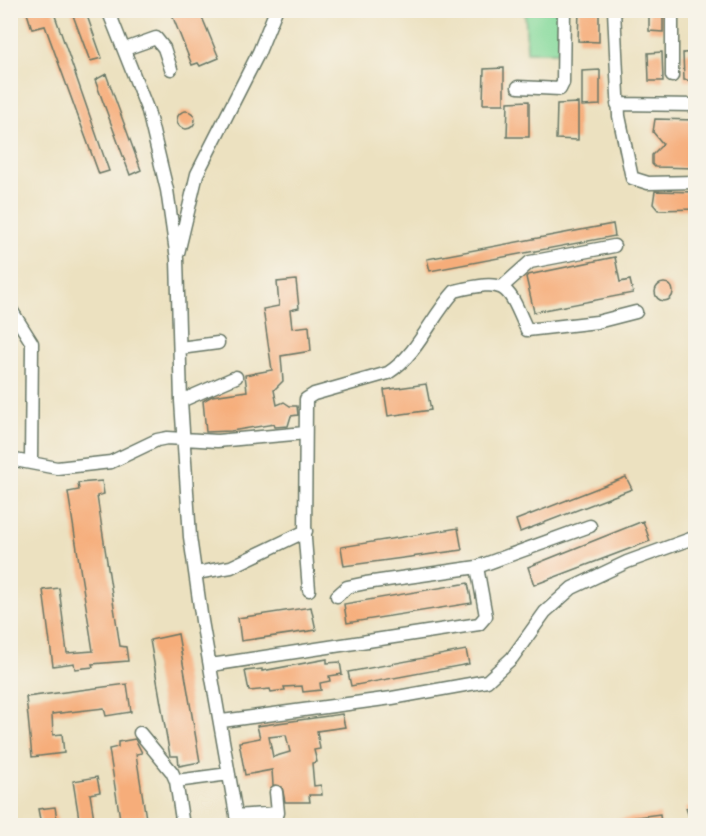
<svg xmlns="http://www.w3.org/2000/svg" width="706" height="836" font-family="'Gochi Hand',sans-serif">
<style>
.green{fill:#86da9c;stroke:#528c68;stroke-width:1.5}
.building{fill:#f6ad7a;fill-rule:evenodd}
.lines{fill:none;stroke-linecap:round;stroke-linejoin:round}
.minor-casing{stroke:#677665;stroke-width:15}
.minor{stroke:#fff;stroke-width:12}
</style>
<rect width="100%" height="100%" fill="#f7f3e8"/>
<filter id="ink" filterUnits="userSpaceOnUse"><feTurbulence type="fractalNoise" baseFrequency=".0167" numOctaves="2"/><feDisplacementMap in="SourceGraphic" scale="12" xChannelSelector="R" yChannelSelector="G"/><feConvolveMatrix kernelMatrix="1 2 1 2 8 2 1 2 1" color-interpolation-filters="sRGB"/></filter>
<filter id="wash" filterUnits="userSpaceOnUse"><feTurbulence type="fractalNoise" baseFrequency=".008" numOctaves="4" result="noise"/><feDisplacementMap in="SourceGraphic" scale="24" xChannelSelector="R" yChannelSelector="G"/><feGaussianBlur stdDeviation="1.35" result="paint"/><feColorMatrix in="noise" values="0 0 0 0 0 0 0 0 0 0 0 0 0 0 0 0 0 1.4 0 .05"/><feComposite in="paint" operator="in"/></filter>
<g filter="url(#wash)">
<rect width="100%" height="100%" fill="#ece1c0"/>
<path class="green" d="M525 11H559V52H527Z"/>
<g id="blocks">
<path class="building" d="M26 10H53L109 171 99 174 45 26 32 29Z
M71 10H85L102 58 90 61Z
M170 10H199L219 58 200 66 198 63 192 65Z
M579 10H599V42L578 41Z
M649 10H663V32L649 31Z
M662 52 663 81H649L648 53Z
M696 52V81L684 80 683 53Z
M504 68V104H483L484 69Z
M600 70V105L582 106V71Z
M106 74 141 170 130 175 95 80Z
M529 101V137H507L508 102Z
M578 103V140L556 139 557 104Z
M177 120a9 9 0 1 1 18 0a9 9 0 1 1-18 0Z
M655 119 696 120V168L655 167 652 164V155L663 144 653 132Z
M655 191 696 192V209L658 210 653 204Z
M613 224 615 236 430 271 427 259Z
M615 257 620 282 630 280 633 293 534 312 526 277 528 275Z
M296 280 299 308 290 310 292 328 309 326 311 351 281 356 283 381 274 390 277 405 284 402 290 406H297L298 415 291 416 288 426 275 427 274 424 231 431 206 432 203 401 212 396 247 391 245 375 272 370 263 309 279 306 277 282Z
M655 292a9 9 0 1 1 18 0a9 9 0 1 1-18 0Z
M426 384 431 410 388 416 384 390Z
M626 477 632 489 520 532 516 520Z
M102 481 104 494 97 496 120 646 126 647 128 661 92 664 93 667 75 669 74 663 53 666 43 590 59 588 67 653 93 651 68 492 79 490 78 483Z
M643 521 650 541 534 585 528 567Z
M458 528 462 550 344 566 341 547Z
M468 583 472 603 347 623 344 604Z
M311 607 316 630 241 641 238 618Z
M178 634 200 762 179 766 178 756H170L150 640Z
M466 650 469 664 351 686 348 672Z
M327 659V663L340 662 342 674 329 676 330 681 320 683 321 690 303 692 302 686 284 687 285 690 271 692 270 689 249 691 245 671 262 669V671Z
M127 684 131 712 106 716 104 708 52 714 53 735 62 734 64 753 32 757 26 697Z
M342 714 345 727 317 731 320 749 314 750 317 762 312 763 314 786 321 785 322 795H309L310 802H285L282 787 273 785 272 770 245 775 239 742 260 738 257 726ZM286 735 290 752 273 757 269 737Z
M135 739 142 753 136 754 147 825H121L109 749 118 747V742Z
M97 777 100 792 90 794 95 825H80L73 781Z
M696 804V825H692L686 808Z
M55 807 58 825H41L38 809Z
M660 814 661 825H614V820Z"/>
</g>
</g>
<g filter="url(#ink)">
<use href="#blocks" fill-opacity="0" stroke="#677665" stroke-width="1.5"/>
<g class="lines">
<g class="minor-casing">
<path id="minor" d="M108 10 148 111 167 190 177 259 181 401 190 537 202 621 238 826
M614 10 619 116 632 178 648 183 696 182
M125 49 156 38 164 48 171 69
M672 76V10
M518 87 560 89 563 83 564 10
M617 104 695 105
M178 253 197 174 259 52 276 10
M502 287 530 262 614 246
M10 308 32 343 31 463
M180 348 218 343
M181 401 236 377
M10 459 57 468 111 462 157 440 167 438 217 441 305 433
M196 573 231 567 306 531
M309 590 305 539 306 399 314 394 388 373C419 353 430 318 455 291 508 278 507 285 527 330L597 322 636 312
M337 596 347 587 366 583 477 567
M211 665 479 624 486 616 477 567 590 526
M222 721 392 698 487 681 512 658 545 612 572 588 627 562 696 537
M140 733 172 772 176 781 229 774
M176 781 183 826
M236 816 278 813 276 792"/>
</g>
<use href="#minor" class="minor"/>
</g>
</g>
<rect width="706" height="836" fill="none" stroke="#f7f3e8" stroke-width="36"/>
</svg>
